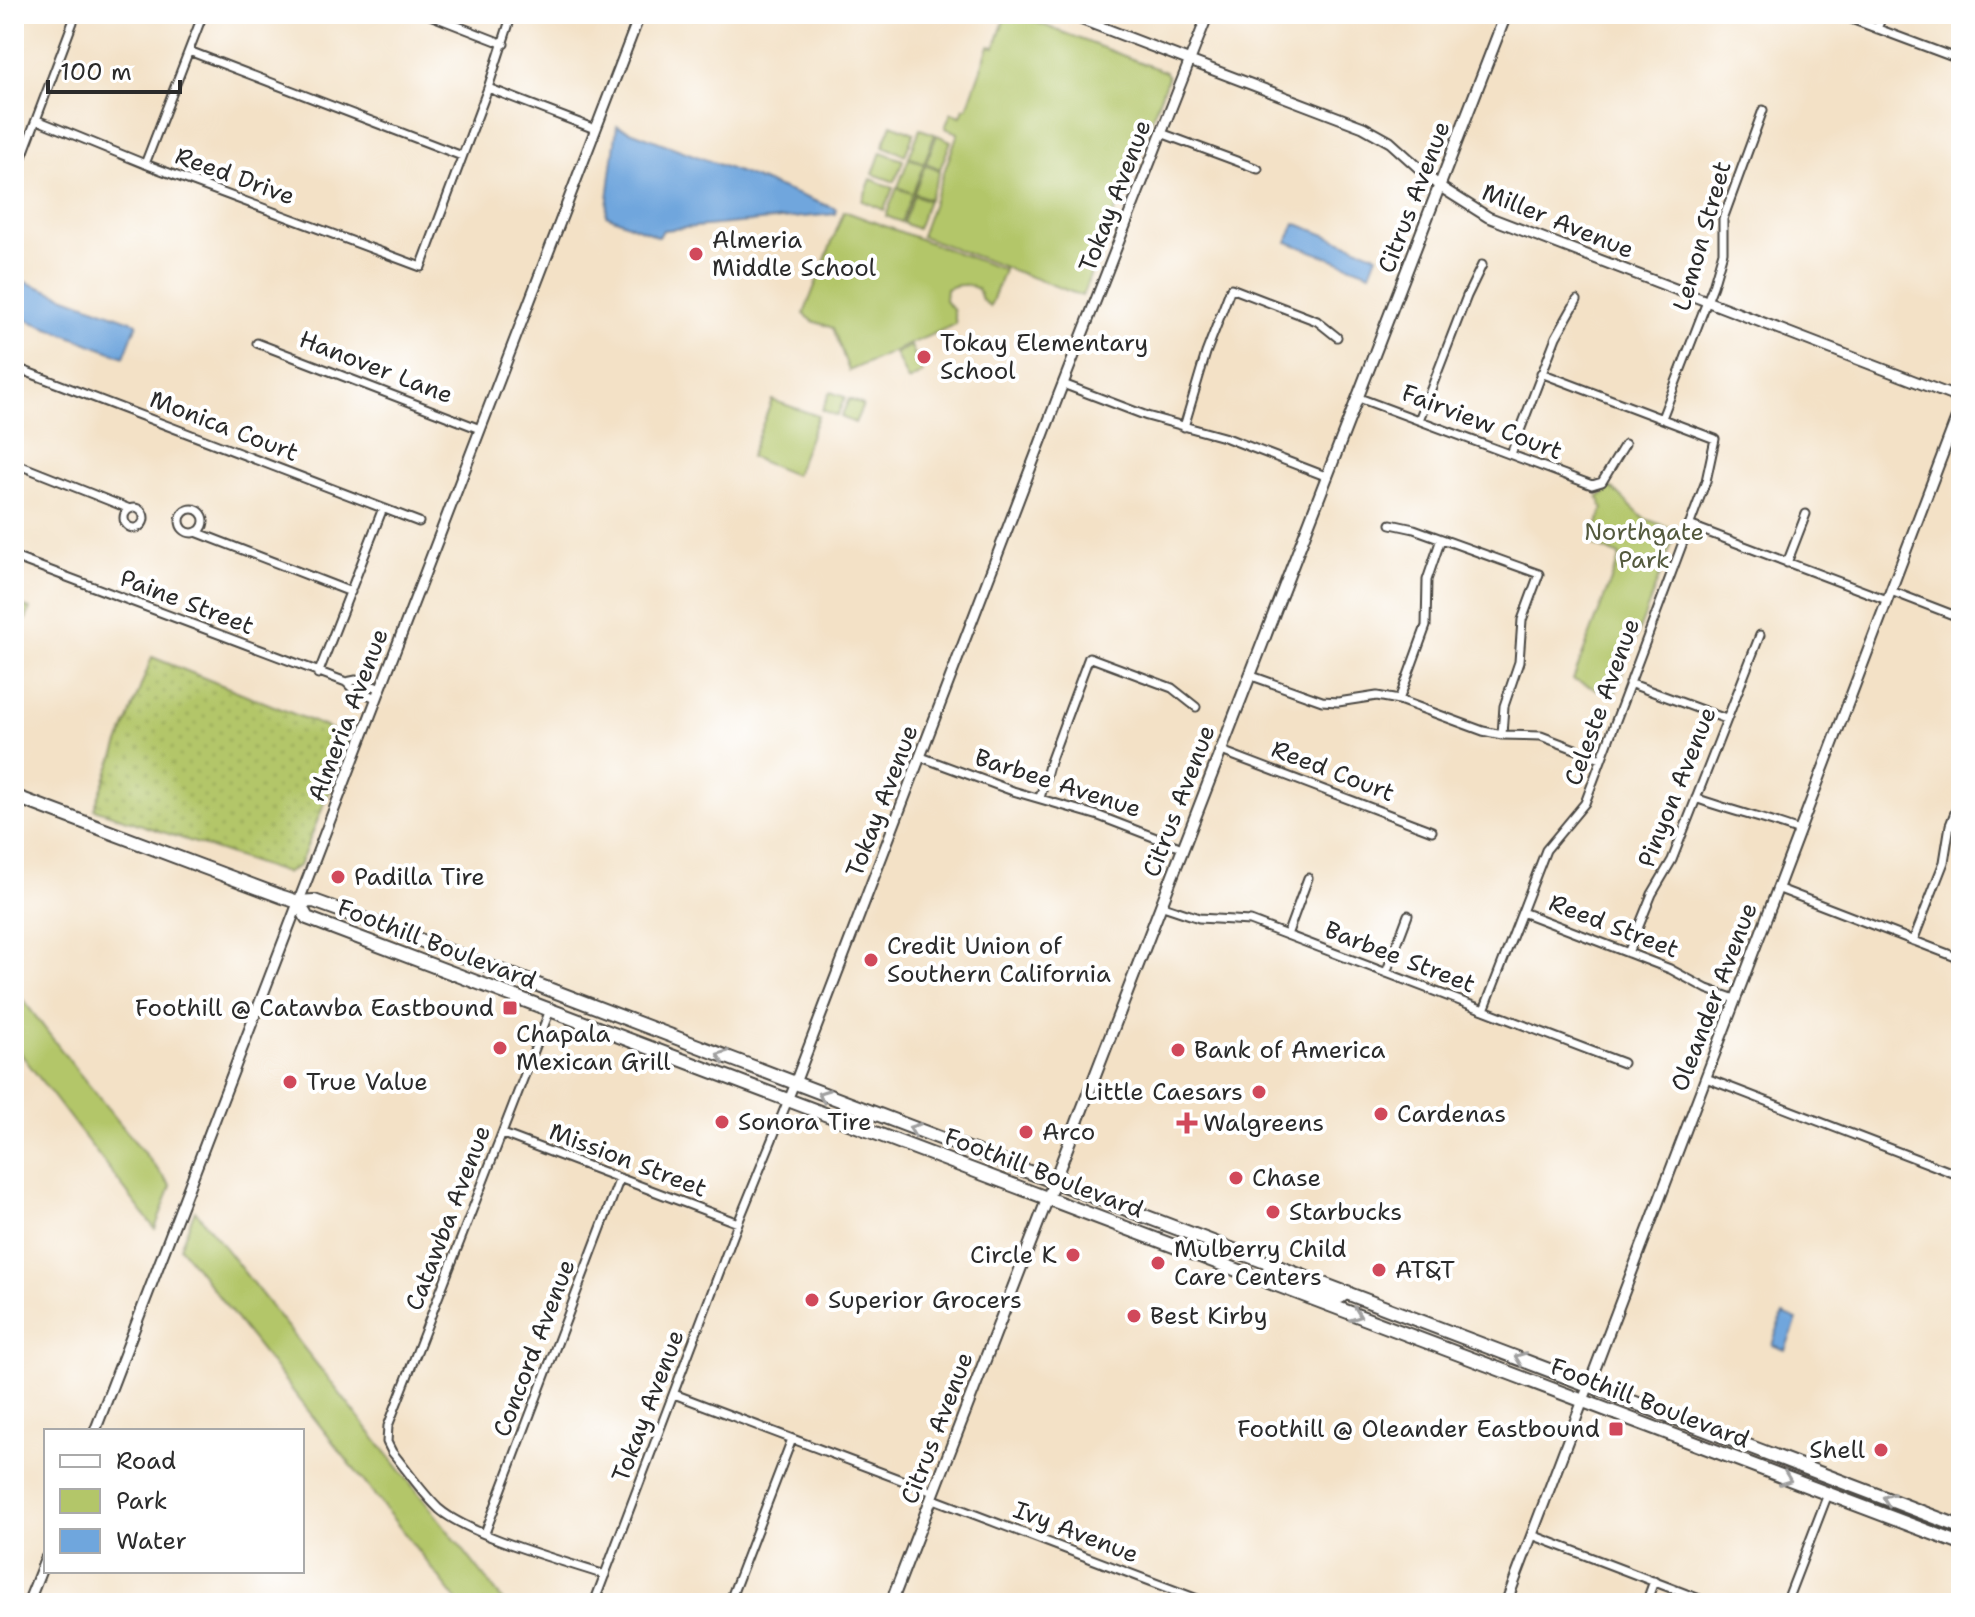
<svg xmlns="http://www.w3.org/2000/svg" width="1975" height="1617" font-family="'Shantell Sans',sans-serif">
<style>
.grass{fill:url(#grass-dots);stroke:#6f784a;stroke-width:2}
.park{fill:#b3c669;stroke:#6f784a;stroke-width:2}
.water{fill:#6fa6dd;stroke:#4d6884;stroke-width:2}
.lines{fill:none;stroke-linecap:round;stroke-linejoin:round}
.minor-casing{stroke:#494642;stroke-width:11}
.tertiary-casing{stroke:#494642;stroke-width:13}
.secondary-casing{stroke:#494642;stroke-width:14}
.primary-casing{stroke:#494642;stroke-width:16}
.minor{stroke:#fff;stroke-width:7}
.tertiary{stroke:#fff;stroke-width:9}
.secondary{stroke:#fff;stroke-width:10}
.primary{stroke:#fff;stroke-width:12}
.oneway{stroke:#a0a0a0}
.poi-dot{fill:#d1495b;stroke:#fff;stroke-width:3}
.labels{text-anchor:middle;stroke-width:8;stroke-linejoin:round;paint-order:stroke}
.street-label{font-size:24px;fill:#2b2b2b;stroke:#fff}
.poi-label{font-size:24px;fill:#2b2b2b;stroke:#fff;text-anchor:start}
.park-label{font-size:24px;fill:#545a3e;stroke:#fff}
</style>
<defs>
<pattern id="grass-dots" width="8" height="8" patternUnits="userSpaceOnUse" patternTransform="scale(2)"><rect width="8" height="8" fill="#b3c669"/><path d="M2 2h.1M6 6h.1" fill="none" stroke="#9aaa5b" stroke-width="1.8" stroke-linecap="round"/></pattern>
</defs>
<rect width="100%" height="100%" fill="#fff"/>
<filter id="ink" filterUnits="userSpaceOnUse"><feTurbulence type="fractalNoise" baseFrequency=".0125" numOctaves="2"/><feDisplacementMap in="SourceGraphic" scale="16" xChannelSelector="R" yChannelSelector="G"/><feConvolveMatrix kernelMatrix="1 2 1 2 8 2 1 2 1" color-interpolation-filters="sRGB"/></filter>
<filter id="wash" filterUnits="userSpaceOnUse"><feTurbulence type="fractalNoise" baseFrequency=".006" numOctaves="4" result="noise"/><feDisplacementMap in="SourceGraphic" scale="32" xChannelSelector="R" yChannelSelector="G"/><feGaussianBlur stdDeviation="1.8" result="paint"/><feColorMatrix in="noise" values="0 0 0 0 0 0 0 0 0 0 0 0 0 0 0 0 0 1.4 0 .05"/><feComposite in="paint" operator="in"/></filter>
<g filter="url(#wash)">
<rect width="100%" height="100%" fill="#f3e1c6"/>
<path class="grass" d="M14 603 30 609 14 649Z
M152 657 351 737 299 866 285 873 94 809Z"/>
<path class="park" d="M1006 14H1015L1166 72 1168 77 1082 296 921 236 958 133 945 128 951 113 961 116 964 108H967L989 46 995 47Z
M892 124 914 133 905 155 883 146Z
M920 129 935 134 924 163 909 157Z
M937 135 951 141 940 169 926 163Z
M881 152 903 160 895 182 873 174Z
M909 158 924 164 901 222 886 216 897 188 911 193 898 187Z
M925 165 940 171 929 199 914 193Z
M871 179 893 188 884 210 862 201Z
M914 195 928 200 917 229 903 223Z
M844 211 1004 270 990 307 982 300 978 289C967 283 957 284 946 289L945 301 953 309 956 324 849 371 833 328 813 321 804 314Z
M911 346 923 373 908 381 895 353Z
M830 392 845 397 837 416 822 410Z
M849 399 863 405 855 423 841 417Z
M772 400 818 416 795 475 750 457Z
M1611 487 1643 518 1677 530 1614 696 1573 680 1620 556 1591 544 1603 509 1598 496 1603 495Z
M14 988 78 1072 171 1186 155 1229 14 1045Z
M195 1210 505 1603H459L180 1247Z"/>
<path class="water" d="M617 126 836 209 835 214 663 230 659 237 606 215Z
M1295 223 1377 255 1370 273 1287 242Z
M14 278 137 323 124 357 14 315Z
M1783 1314 1797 1320 1785 1350 1772 1345Z"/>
</g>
<g filter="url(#ink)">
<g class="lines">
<g class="minor-casing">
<path id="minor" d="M427 14 504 44
M1838 14 1961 60
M1877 29 1883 14
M189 51 462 156
M488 88 595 129
M37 120 145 164 421 267 488 88 512 14
M1161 133 1258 169
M145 164 203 14
M14 178 76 14
M257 343 480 429
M14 367 419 522
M1063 384 1147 416 1227 438 1328 477
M1359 398 1592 485 1602 482 1625 444
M1662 418 1713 286 1723 252V219L1763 110
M1419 420 1467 296 1482 265
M1184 427 1206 353 1231 288 1317 321 1337 337
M1511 454 1556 337 1577 300
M14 463 130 509
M124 518a10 10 0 1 1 20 0a10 10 0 1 1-20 0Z
M180 521a12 12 0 1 1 24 0a12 12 0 1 1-24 0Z
M1391 524 1414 529 1539 574 1522 620 1519 662 1504 706 1502 735
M1689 525 1887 600
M196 532 351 592
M14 557 346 682 352 688 376 698
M1787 563 1806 514
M1891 591 1961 618
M318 674 383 508
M1249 675 1322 701 1338 702 1377 696 1399 700 1483 731 1502 735 1541 736 1601 759
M346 682 356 680 379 688
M1629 683 1726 719
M1399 700 1426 626 1427 580 1441 539
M1219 750 1432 831
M921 757 1013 791 1099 816 1182 848
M1040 798 1050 762 1089 657 1172 688 1196 707
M1696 798C1730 811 1765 818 1799 831
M1777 888 1961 959
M1160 905 1199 918 1250 921 1623 1063
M1522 912 1670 969 1707 989 1735 999
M1287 935 1308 878
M1913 941 1944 862 1950 825 1961 797
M1628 953 1652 894 1672 860 1760 635
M1386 973 1408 915
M550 1010 388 1426 387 1442 392 1452C407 1470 422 1493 439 1509 470 1536 563 1561 605 1575
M1484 1010 1546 850 1585 803 1706 481 1715 439 1541 373
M1706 1078 1961 1176
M503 1134 738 1223
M674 1394 933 1492
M931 1498 1208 1603
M485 1533 620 1178
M1532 1535 1710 1603
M594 1603 738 1223 795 1083
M729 1603 792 1439
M1646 1603 1654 1581
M1786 1603 1828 1494"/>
</g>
<g class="tertiary-casing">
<path id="tertiary" d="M1067 14 1363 127 1390 142 1439 186 1488 217 1961 399
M795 1083 1059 394 1208 14
M95 1431 640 14
M28 1603 46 1558
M1506 1603 1961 406"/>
</g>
<g class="secondary-casing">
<path id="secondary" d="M891 1603 1506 14"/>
</g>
<g class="primary-casing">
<path id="primary" d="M14 796 283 897 298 902 314 901 383 926 1961 1527
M298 902 307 918 1961 1544
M1287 1280 1333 1296 1340 1297 1347 1292"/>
</g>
<use href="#minor" class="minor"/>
<use href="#tertiary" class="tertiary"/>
<use href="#secondary" class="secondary"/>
<use href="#primary" class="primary"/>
</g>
<defs><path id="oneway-chevron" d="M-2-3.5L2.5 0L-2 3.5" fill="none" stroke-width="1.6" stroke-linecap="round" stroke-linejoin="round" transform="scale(2)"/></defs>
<g class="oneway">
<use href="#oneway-chevron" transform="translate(722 1056) rotate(-159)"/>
<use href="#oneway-chevron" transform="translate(823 1095) rotate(-159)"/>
<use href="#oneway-chevron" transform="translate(914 1129) rotate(-159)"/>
<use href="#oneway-chevron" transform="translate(1356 1315) rotate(21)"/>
<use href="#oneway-chevron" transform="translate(1520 1358) rotate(-159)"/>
<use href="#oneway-chevron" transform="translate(1786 1479) rotate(21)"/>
<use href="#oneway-chevron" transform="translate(1888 1499) rotate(-159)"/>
</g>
</g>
<g class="poi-dot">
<circle cx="696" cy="254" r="8"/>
<circle cx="924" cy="357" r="8"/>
<circle cx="338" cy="877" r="8"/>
<circle cx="871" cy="960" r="8"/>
<rect x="502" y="1000" width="16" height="16" rx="4"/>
<circle cx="500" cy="1048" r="8"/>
<circle cx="1178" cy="1050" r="8"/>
<circle cx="290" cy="1082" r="8"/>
<circle cx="1259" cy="1092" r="8"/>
<circle cx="1381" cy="1114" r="8"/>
<circle cx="722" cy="1122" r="8"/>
<path d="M1183 1111h8v8h8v8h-8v8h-8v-8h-8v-8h8z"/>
<circle cx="1026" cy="1132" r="8"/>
<circle cx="1236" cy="1178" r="8"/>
<circle cx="1273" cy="1212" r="8"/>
<circle cx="1073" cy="1255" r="8"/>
<circle cx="1158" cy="1263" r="8"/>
<circle cx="1379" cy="1270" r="8"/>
<circle cx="812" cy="1300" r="8"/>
<circle cx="1134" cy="1316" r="8"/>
<rect x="1608" y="1421" width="16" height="16" rx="4"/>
<circle cx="1881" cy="1450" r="8"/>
</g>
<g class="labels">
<g class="street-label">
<text transform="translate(235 176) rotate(20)" y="8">Reed Drive</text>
<text transform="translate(1115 196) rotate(-69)" y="8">Tokay Avenue</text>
<text transform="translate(1414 197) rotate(-69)" y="8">Citrus Avenue</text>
<text transform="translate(1558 221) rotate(22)" y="8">Miller Avenue</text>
<text transform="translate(1702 236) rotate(-74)" y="8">Lemon Street</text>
<text transform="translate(376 367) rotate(21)" y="8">Hanover Lane</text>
<text transform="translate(1482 422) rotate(21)" y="8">Fairview Court</text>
<text transform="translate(224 426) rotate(21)" y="8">Monica Court</text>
<text transform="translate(187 602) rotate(21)" y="8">Paine Street</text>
<text transform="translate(1602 702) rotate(-70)" y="8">Celeste Avenue</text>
<text transform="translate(348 715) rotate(-69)" y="8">Almeria Avenue</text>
<text transform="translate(1333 771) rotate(21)" y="8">Reed Court</text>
<text transform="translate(1058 783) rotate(18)" y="8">Barbee Avenue</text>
<text transform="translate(1677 787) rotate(-68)" y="8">Pinyon Avenue</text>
<text transform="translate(882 801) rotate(-69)" y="8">Tokay Avenue</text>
<text transform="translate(1179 801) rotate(-69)" y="8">Citrus Avenue</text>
<text transform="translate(1614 926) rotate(21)" y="8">Reed Street</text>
<text transform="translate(437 944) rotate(21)" y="8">Foothill Boulevard</text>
<text transform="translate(1400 957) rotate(21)" y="8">Barbee Street</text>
<text transform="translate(1714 997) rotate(-69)" y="8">Oleander Avenue</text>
<text transform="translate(628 1160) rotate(21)" y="8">Mission Street</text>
<text transform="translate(1044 1173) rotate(21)" y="8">Foothill Boulevard</text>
<text transform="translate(448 1218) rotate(-69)" y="8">Catawba Avenue</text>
<text transform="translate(534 1348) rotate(-69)" y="8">Concord Avenue</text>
<text transform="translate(1650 1403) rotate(21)" y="8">Foothill Boulevard</text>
<text transform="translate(648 1406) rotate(-69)" y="8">Tokay Avenue</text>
<text transform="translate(937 1428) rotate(-69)" y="8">Citrus Avenue</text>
<text transform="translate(1076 1532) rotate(21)" y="8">Ivy Avenue</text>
</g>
<g class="poi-label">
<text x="712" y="248">Almeria<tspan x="712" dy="28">Middle School</tspan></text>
<text x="940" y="351">Tokay Elementary<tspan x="940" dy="28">School</tspan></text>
<text x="354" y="885">Padilla Tire</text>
<text x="887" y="954">Credit Union of<tspan x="887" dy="28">Southern California</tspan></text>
<text x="494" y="1016" text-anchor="end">Foothill @ Catawba Eastbound</text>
<text x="516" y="1042">Chapala<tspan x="516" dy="28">Mexican Grill</tspan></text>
<text x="1194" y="1058">Bank of America</text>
<text x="306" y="1090">True Value</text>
<text x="1243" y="1100" text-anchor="end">Little Caesars</text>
<text x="1397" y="1122">Cardenas</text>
<text x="738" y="1130">Sonora Tire</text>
<text x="1203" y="1131">Walgreens</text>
<text x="1042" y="1140">Arco</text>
<text x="1252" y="1186">Chase</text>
<text x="1289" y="1220">Starbucks</text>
<text x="1174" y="1257">Mulberry Child<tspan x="1174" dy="28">Care Centers</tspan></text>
<text x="1057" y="1263" text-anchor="end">Circle K</text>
<text x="1395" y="1278">AT&amp;T</text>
<text x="828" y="1308">Superior Grocers</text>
<text x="1150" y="1324">Best Kirby</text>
<text x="1600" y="1437" text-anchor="end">Foothill @ Oleander Eastbound</text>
<text x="1865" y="1458" text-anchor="end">Shell</text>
</g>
<g class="park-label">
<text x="1644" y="540">Northgate<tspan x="1644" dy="28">Park</tspan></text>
</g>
</g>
<rect width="1975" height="1617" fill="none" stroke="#fff" stroke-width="48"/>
<rect x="44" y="1429" width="260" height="144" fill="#ffffff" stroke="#aaaaaa" stroke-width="2"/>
<rect x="60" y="1455" width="40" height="12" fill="#ffffff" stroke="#aaaaaa" stroke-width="2"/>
<text x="116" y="1469" font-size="24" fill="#2b2b2b">Road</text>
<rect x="60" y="1489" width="40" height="24" fill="#b3c669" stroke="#aaaaaa" stroke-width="2"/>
<text x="116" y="1509" font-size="24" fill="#2b2b2b">Park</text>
<rect x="60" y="1529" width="40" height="24" fill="#6fa6dd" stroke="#aaaaaa" stroke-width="2"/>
<text x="116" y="1549" font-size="24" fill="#2b2b2b">Water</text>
<path d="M48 80v12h132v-12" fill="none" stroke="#2b2b2b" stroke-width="4"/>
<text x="60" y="80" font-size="24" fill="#2b2b2b" stroke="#ffffff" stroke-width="6" paint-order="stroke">100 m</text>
</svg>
